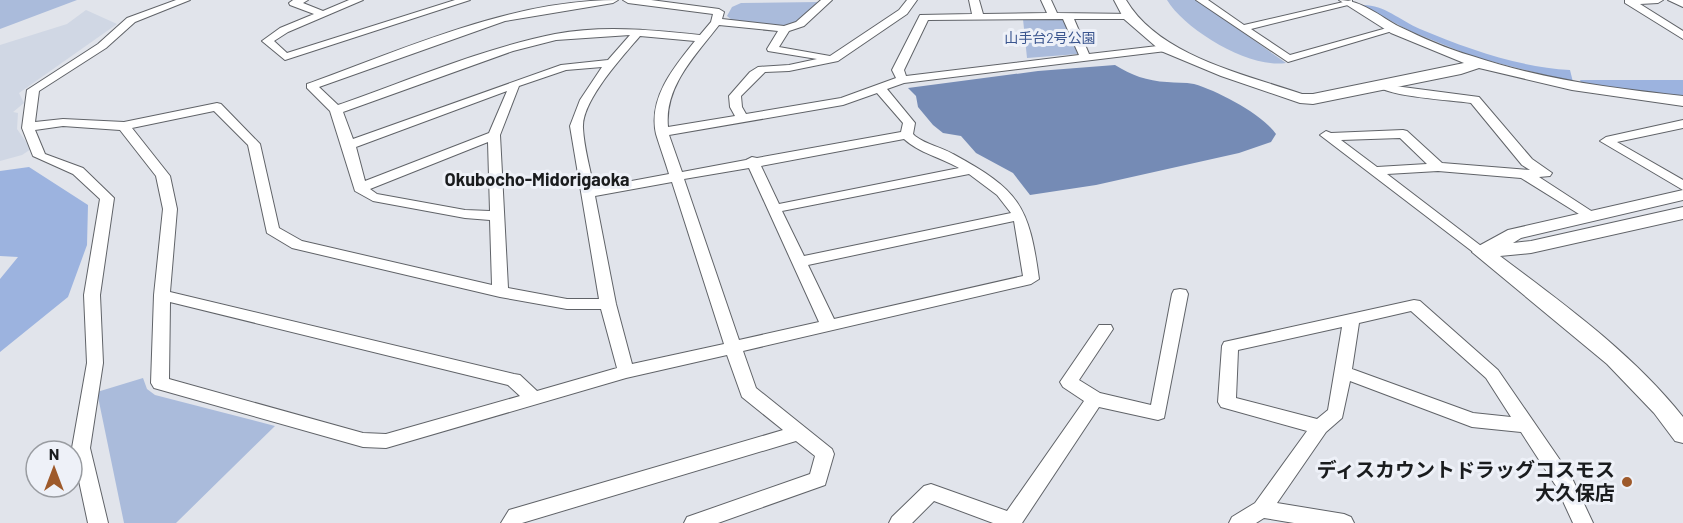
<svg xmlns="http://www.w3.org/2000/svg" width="1683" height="523" font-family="Barlow,'Noto Sans JP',sans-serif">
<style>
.built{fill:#d0d7e4}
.green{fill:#aabbdb}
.forest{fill:#9cb3df}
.water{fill:#758bb5}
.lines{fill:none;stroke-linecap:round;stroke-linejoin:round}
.minor-casing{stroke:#606368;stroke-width:2}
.tertiary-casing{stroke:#606368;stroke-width:2}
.minor{fill:#fff;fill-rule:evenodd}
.tertiary{fill:#fff;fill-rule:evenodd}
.poi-dot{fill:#9e5a2b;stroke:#eef1f8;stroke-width:2}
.labels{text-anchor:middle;stroke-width:6;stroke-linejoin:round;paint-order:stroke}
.far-park-label{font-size:14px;fill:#3a558e;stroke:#eef1f8}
.neighbourhood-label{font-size:18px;font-weight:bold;fill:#1a1c1e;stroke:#eef1f8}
.near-poi-label{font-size:20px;font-weight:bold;fill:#1a1c1e;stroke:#eef1f8;text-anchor:end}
</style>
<rect width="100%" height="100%" fill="#e1e4eb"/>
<path class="built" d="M86 10 117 24 19 93 24 103 13 112 18 113 17 129 31 149 22 155 0 161V45L67 24Z"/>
<path class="green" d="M0 0H77L0 29Z
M1167 0H1197L1286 63C1250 69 1185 30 1167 0Z
M819 2 795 23 784 26 732 20 727 16 732 7 741 3Z
M1023 19H1064L1078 54 1027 58Z
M143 378 147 389 155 395 275 426 176 523H124L97 392Z"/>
<path class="forest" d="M1361 5C1384 4 1399 20 1420 29 1468 49 1518 67 1570 70L1573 82 1474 57 1410 31Z
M1580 80H1683V97L1582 85Z
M29 167 88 205 87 245 68 297 0 352V279L18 257 0 256V171Z"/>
<path class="water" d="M1115 65C1131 75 1147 81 1167 82 1176 83 1185 82 1194 84 1218 91 1262 114 1276 134L1271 142 1239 153 1096 185 1030 195 1013 173 976 153 961 136 943 133 933 125 918 107 916 96 908 88 1038 71Z"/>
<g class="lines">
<g class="minor-casing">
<path id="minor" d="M176 0H190L135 22 106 48 39 91 35 122 63 119 124 122 217 103 221 104 260 144 279 228 302 241 492 285 490 220 465 218 373 201 355 191 330 111 307 88V84C407 48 510 0 618 0L613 3 505 21 319 87 338 105C407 81 484 48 555 34 603 25 651 30 700 35L711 22 713 14 628 3 623 0H651L719 9 724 12 722 19 784 26 796 22 821 0H832L804 26 789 31 779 47 830 56 899 10 907 0H917L907 14 838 61 789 71 765 72 741 96 742 107 746 114 841 98 896 78 892 70 920 15 972 14 969 0H979L983 14 1047 13 1041 0H1051L1057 13 1133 14V18L1129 19H1074L1089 54 1166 45 1171 48 1166 51 904 83 887 89 915 123 913 134 915 136C927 145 941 147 953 154 1019 190 1029 205 1039 279L1031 284 743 351 756 388 832 449 834 454 825 485 718 523H684L687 517 810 474 815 456 796 441 522 523H501L509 510 516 508 783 430 742 397 727 355 626 378 386 448 363 447 154 388 151 383 154 295 163 209 156 176 120 130 63 126 35 130 45 154 83 168 114 198 100 295 103 363 90 448 108 523H88L72 448 87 363 84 295 100 199 73 174 33 156 22 128 27 90 98 44 127 18ZM1063 19 1079 55 906 76 904 70 928 20ZM719 25 778 31 767 49 768 51 817 59 789 65 758 67 750 72 729 96 730 107 735 116 668 127C664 86 696 55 719 25ZM630 35 608 60 561 65 353 139 343 112 513 51 556 40ZM640 36 695 41C674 67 648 98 656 134 660 147 665 161 669 174L594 188C590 168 584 148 583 128 581 101 624 55 640 36ZM602 67 580 100 570 126 599 299H567L508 288 500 135 519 86 566 70ZM507 91 489 133 365 181 356 147ZM877 93 903 123 901 132 757 158 752 157 746 160 682 172 669 135 843 105ZM214 111 248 145 267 233 292 248 500 297 567 309H601L617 368 537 391 520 375 514 374 170 292 177 209 170 176 132 128ZM904 139C919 153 942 158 959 168L779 204 761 166ZM488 142 490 211 465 210 377 194 370 189ZM749 168 819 322 739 340 684 179ZM969 174 997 195 1011 213 804 256 782 211ZM672 182 724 344 632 364 616 304 595 196ZM1014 221 1023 276 834 319 808 265ZM170 302 508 385 520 396 386 434 363 433 169 379Z
M293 0H308L303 3 323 11 349 0H363L288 32 274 41 287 53 455 0H470L285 60 262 41 280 28 314 14 290 5 289 3Z
M1196 0H1208L1244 25 1352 0V4L1251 29 1290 55 1394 26 1399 29 1288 62Z
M1625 0H1663L1658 3 1640 4 1683 31V39L1625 3Z
M1668 0H1683V7Z
M1381 82 1395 86 1479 97 1532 159 1552 173 1550 176 1539 177 1599 216 1592 220 1587 219 1521 178 1438 171 1387 174 1489 252 1487 255H1477L1320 135 1326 131 1331 133 1403 130 1407 131 1442 163 1530 170 1522 165 1471 103C1451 100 1389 97 1375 85ZM1400 138 1427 164 1377 167 1341 140Z
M1683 120V128L1617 142 1683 180V190L1600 141 1606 137Z
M1180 289 1186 290 1188 294 1164 418 1158 420 1099 407 1022 523H993L934 501 912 523H889L892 517 924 486 931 484 1007 511 1084 401 1063 387 1060 382 1099 325H1111L1113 329 1079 380 1100 393 1151 405 1172 294 1174 290Z
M1414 300 1420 301 1498 370 1571 476 1593 523H1573L1556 486 1521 432 1472 427 1350 381 1342 418 1326 432 1277 503 1344 514 1351 517 1354 523H1294L1264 518 1256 523H1229L1232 517 1255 503 1307 431 1221 407 1218 402 1222 346 1224 342ZM1411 311 1486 378 1511 417 1473 413 1352 369 1359 323ZM1342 327 1328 410 1317 419 1236 398 1238 350Z"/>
</g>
<g class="tertiary-casing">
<path id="tertiary" d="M1114 0H1126C1159 56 1244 74 1302 94H1313L1464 63 1391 33 1339 0C1362 0 1379 16 1400 27 1423 38 1447 49 1472 56 1540 79 1612 88 1683 96V106L1572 90 1479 68 1461 74 1313 104 1300 103 1221 76 1161 51 1124 19Z
M1683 190V200L1521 238 1513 243 1531 241 1683 207V219L1531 253 1500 256C1565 305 1632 353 1683 417V443L1675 441 1654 413 1607 364 1472 252 1475 248 1508 230Z"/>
</g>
<use href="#minor" class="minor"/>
<use href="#tertiary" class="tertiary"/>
</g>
<circle class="poi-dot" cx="1627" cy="482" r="6"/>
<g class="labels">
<g class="far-park-label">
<text x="1050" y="43">山手台2号公園</text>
</g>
<g class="neighbourhood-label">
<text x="537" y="186">Okubocho-Midorigaoka</text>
</g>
<g class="near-poi-label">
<text x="1615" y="477">ディスカウントドラッグコスモス<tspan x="1615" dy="23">大久保店</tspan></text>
</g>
</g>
<g transform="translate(54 469)"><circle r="28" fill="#eef1f8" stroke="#999ca1" stroke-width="1.5"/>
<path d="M0-4.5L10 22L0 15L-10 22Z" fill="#9e5a2b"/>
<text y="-9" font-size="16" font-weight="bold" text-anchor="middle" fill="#1a1c1e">N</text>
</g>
</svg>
